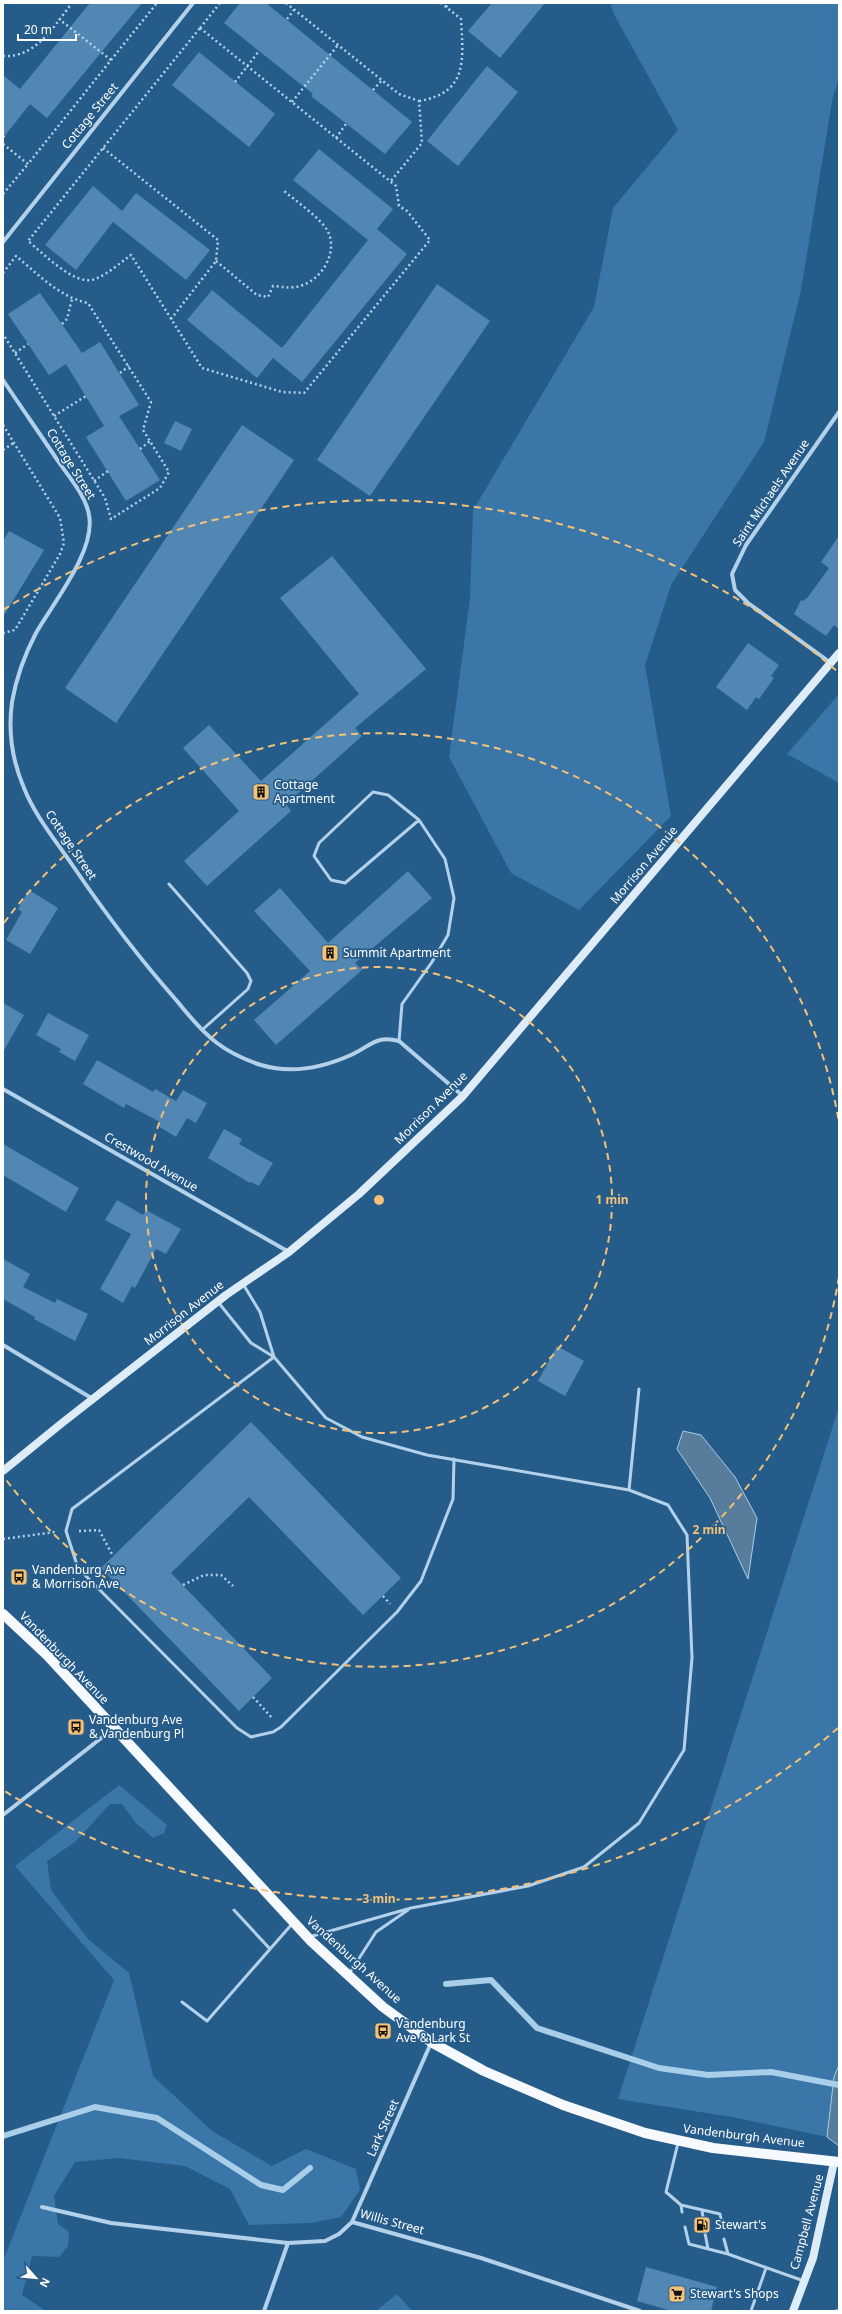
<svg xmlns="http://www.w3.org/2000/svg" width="842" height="2314" font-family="'Noto Sans',sans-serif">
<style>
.green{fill:#3a76a7}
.water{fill:#577c9c;stroke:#a8ceea}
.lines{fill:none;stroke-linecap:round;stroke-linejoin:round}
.stream{stroke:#a8ceea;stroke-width:6}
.building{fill:#5287b3}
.path{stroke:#b3d1ea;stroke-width:2.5;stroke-dasharray:2 3;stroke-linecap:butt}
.lane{stroke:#b3d1ea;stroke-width:3}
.street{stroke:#b3d1ea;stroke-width:4}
.secondary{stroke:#deecf8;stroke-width:8}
.primary{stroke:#f6fafe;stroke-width:10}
.ring{fill:none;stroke:#f3c278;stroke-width:2;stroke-dasharray:7 5}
.labels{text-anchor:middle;stroke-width:3.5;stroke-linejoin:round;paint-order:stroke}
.street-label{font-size:12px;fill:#fff;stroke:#265c8a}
.poi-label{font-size:12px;fill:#fff;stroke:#265c8a;text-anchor:start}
.centre{fill:#f3c278;stroke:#265c8a;stroke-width:2}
.ring-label{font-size:12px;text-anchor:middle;font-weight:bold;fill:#f3c278;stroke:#265c8a;stroke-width:3.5;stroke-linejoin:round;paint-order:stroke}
</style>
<rect width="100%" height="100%" fill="#265c8a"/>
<path class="green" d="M610 3H839V80L833 96 801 290 764 442 671 585 645 665 671 816 579 910 511 873 449 757 470 598 473 510 594 307 613 208 678 130 615 16Z
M839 694V783L787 754Z
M839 1407V2065L834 2077 827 2137 732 2117 618 2099Z
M119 1785 167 1825 164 1833 153 1838 135 1822 122 1804H110L75 1842 47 1861 51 1890 88 1939 129 1973 153 2076 212 2131 272 2166 306 2149 356 2169 360 2190 341 2217 310 2223 249 2225 230 2189 185 2166 119 2158 75 2162 54 2196 58 2224 69 2232 68 2246 59 2257 32 2256 22 2295 46 2311H3V2261L114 1980 15 1866Z
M397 2294 412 2311H376Z"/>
<path class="water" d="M683 1431 701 1435 735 1477 757 1518 748 1579 710 1498 677 1449Z
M839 2065V2146L827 2137 834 2077Z"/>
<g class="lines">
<path class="stream" d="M446 1984 491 1980 537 2028 659 2068 708 2075 771 2072 839 2085
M3 2136 95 2107 157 2118 261 2185 283 2190 310 2168"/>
</g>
<path class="building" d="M90 3H142L47 118 30 104 3 138V75L20 89Z
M240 3H266L412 122 385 154 311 96 313 94 224 23Z
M492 3H545L500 58 468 31Z
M199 52 275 114 249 147 172 85Z
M487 66 518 92 458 166 427 141Z
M319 149 393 209 377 229 407 254 302 382 273 358 257 378 187 320 212 290 282 348 368 240 293 180Z
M93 186 122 211 136 193 210 250 186 280 113 222 76 270 45 245Z
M437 284 490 321 370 496 317 460Z
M40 293 82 353 100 342 139 405 119 416 160 480 126 501 86 437 104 426 66 364 49 375 8 314Z
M175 421 192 429 181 451 164 443Z
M242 425 294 460 116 723 65 688Z
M9 531 44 550 3 617V541Z
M839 536V629L834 625 826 636 794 614 801 600 803 601 808 597 829 568 821 562Z
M332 556 426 669 355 728 362 736 286 804 291 811 207 886 184 861 239 811 183 748 209 725 261 781 359 694 280 598Z
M748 643 779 665 771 676 774 678 759 699 756 697 747 710 716 687Z
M408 871 432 898 355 963 362 970 276 1045 254 1020 310 971 254 911 280 888 328 943Z
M29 890 58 908 30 954 6 940 22 912 18 909Z
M3 1003 24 1015 3 1052Z
M48 1013 89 1035 75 1061 59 1052 61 1049 36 1035Z
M97 1060 153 1092 155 1089 176 1101 183 1090 207 1103 196 1123 187 1118 176 1137 158 1126 160 1122 126 1104 124 1108 83 1084Z
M224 1129 242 1139 239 1144 273 1163 259 1186 251 1182 250 1183 208 1158Z
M3 1144 79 1188 66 1212 3 1175Z
M117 1200 143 1215 146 1210 181 1229 166 1254 156 1249 135 1288 132 1286 123 1303 100 1289 131 1234 105 1220Z
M3 1259 30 1274 23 1287 55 1303 57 1299 88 1314 75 1341 34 1319 35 1317 3 1299Z
M557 1346 584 1361 565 1396 538 1381Z
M251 1422 401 1578 363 1615 249 1497 171 1573 272 1678 239 1711 101 1568Z
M646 2267 717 2287 711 2311H672L637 2301Z"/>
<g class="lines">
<path class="path" d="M286 3 399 94 419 101 422 143 390 182
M446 7 449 3
M287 19 294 10
M200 28 396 186 399 206 407 211 430 240 304 393 282 392 202 368 131 255C120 263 108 274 95 279 75 287 43 253 28 241Z
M200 28 220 3
M3 56C36 58 54 26 72 3
M111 60 157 3
M235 82 259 51
M373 90 382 80
M419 101C469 93 463 58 461 19L441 3
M292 102 338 45
M3 137 6 134
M336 138 346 124
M3 144 28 164 111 60 59 19
M103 148 218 240 216 261 171 319
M3 194 28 164
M216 261 257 295 268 297 273 286C284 287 293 289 303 285 323 278 339 250 327 230 321 219 295 200 284 191
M3 273 16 256C38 274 59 297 88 303L151 402 143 430 169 472 160 488 111 519 105 498 3 334
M62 324 67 319 72 299
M15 353 28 344
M120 373 129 366
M54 416 86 396
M3 425 60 518 64 543 60 554 15 630 3 633
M140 449 150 441
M3 450 15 442
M94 481 108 471
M79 1531 99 1530 113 1556
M3 1539 55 1532
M183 1585 204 1575H221L233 1586
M383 1596 390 1604
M253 1697 273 1719
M836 2311 839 2308"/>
<path class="lane" d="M169 884 247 973 251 981 248 989 202 1030
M399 1041 402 1004 432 962 448 935 454 898 445 859 419 820 345 883 331 880 314 856 319 843 373 792 388 795 419 820
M243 1284 260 1312 274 1357
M218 1302 251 1343 274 1357 326 1418 362 1437 427 1455 629 1490 668 1505 687 1535 692 1658 684 1750 639 1823 584 1867 528 1886 411 1908 309 1937
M274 1357 72 1509 66 1531 78 1568 237 1728 251 1737 273 1732 281 1727 397 1612 421 1581 453 1499 454 1459
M629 1490 639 1389
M234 1910 270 1949
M349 1974 376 1932 408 1910
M182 2002 207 2021 292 1924
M678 2143 666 2192 681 2205
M702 2210 703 2218
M682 2212 681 2205 720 2214 722 2223
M685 2227 689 2244 728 2254 724 2239
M705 2233 708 2249
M728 2254 804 2281
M751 2311 766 2268"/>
<path class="street" d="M3 242 193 3
M3 380C21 407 40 434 58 461 69 477 86 496 89 515 96 551 53 603 36 633 25 654 16 679 12 702 8 731 12 760 24 788 35 816 56 841 73 866 105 913 139 958 177 1001 189 1016 202 1032 217 1043 230 1053 246 1060 261 1065 291 1074 322 1068 351 1055 371 1046 375 1035 399 1041L463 1096
M831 663 748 603 735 590 732 574 746 545 839 412
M3 1089 289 1252
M3 1345 93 1399
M3 1815 114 1728
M42 2207 111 2223 288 2243 325 2241 339 2234 352 2222 481 2258 640 2311
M352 2222 431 2043
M264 2311 288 2243"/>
<path class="secondary" d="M3 1471 62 1423 226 1295 289 1252 359 1194 463 1096 839 653
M793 2311 813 2258 834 2162"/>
<path class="primary" d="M3 1614 47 1655 311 1941 383 2007 431 2042 484 2071 563 2105 645 2133 713 2148 839 2162"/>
</g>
<g class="ring">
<circle cx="379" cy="1200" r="233"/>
<path d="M839 1277A466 466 0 0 1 4 1477M4 923A466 466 0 0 1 839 1123"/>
<path d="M838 1728A699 699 0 0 1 3 1790M3 610A699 699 0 0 1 838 672"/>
</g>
<defs>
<g id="building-square" transform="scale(0.9)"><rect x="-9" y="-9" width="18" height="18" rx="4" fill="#f3c278" stroke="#265c8a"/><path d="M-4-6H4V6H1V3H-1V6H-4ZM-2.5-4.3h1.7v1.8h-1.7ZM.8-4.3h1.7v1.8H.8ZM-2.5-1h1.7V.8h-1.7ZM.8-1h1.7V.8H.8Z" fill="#111"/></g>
<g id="bus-square" transform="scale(0.9)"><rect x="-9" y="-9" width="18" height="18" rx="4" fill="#f3c278" stroke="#265c8a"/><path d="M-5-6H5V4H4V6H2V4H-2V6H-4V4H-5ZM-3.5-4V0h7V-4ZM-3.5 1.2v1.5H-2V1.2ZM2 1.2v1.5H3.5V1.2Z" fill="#111"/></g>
<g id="fuel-square" transform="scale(0.9)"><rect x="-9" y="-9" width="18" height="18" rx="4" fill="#f3c278" stroke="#265c8a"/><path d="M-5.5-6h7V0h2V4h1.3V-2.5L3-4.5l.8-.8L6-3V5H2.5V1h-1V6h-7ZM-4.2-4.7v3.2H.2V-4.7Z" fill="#111"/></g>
<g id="supermarket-square" transform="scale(0.9)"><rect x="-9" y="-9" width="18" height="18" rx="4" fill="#f3c278" stroke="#265c8a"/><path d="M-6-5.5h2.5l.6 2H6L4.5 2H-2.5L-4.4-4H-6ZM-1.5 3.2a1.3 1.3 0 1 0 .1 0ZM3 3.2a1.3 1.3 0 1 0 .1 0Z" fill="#111"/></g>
</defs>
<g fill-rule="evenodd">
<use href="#building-square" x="261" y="792"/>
<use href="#building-square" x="330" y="953"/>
<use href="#bus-square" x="19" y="1577"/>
<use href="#bus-square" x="76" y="1727"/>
<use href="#bus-square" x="383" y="2031"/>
<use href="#fuel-square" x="702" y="2225"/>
<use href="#supermarket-square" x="677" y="2294"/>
</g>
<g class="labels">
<g class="street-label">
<text transform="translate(90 116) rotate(-51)" y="4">Cottage Street</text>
<text transform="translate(71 464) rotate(58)" y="4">Cottage Street</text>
<text transform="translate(771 493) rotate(-56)" y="4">Saint Michaels Avenue</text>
<text transform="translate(71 845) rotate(56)" y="4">Cottage Street</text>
<text transform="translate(644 865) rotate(-50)" y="4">Morrison Avenue</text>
<text transform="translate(431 1108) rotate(-45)" y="4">Morrison Avenue</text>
<text transform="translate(151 1162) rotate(30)" y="4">Crestwood Avenue</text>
<text transform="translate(184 1313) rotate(-38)" y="4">Morrison Avenue</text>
<text transform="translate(64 1658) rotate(46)" y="4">Vandenburgh Avenue</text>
<text transform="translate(354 1960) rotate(42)" y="4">Vandenburgh Avenue</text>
<text transform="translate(383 2128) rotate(-66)" y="4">Lark Street</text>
<text transform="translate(744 2136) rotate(7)" y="4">Vandenburgh Avenue</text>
<text transform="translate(392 2222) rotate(15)" y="4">Willis Street</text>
<text transform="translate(807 2222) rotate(-75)" y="4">Campbell Avenue</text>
</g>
<g class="poi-label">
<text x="274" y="789">Cottage<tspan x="274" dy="14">Apartment</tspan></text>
<text x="343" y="957">Summit Apartment</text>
<text x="32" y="1574">Vandenburg Ave<tspan x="32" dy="14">&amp; Morrison Ave</tspan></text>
<text x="89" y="1724">Vandenburg Ave<tspan x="89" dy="14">&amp; Vandenburg Pl</tspan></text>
<text x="396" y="2028">Vandenburg<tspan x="396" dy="14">Ave &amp; Lark St</tspan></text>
<text x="715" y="2229">Stewart's</text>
<text x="690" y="2298">Stewart's Shops</text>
</g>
</g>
<circle cx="379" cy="1200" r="6" class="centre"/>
<g class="ring-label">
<text x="612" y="1204">1 min</text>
<text x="709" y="1534">2 min</text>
<text x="379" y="1903">3 min</text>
</g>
<rect width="842" height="2314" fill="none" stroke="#ffffff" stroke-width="8"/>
<g transform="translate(36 2278) rotate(117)" stroke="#265c8a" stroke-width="3" paint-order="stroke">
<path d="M0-3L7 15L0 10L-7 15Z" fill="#ffffff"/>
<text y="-6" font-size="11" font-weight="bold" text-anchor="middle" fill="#ffffff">N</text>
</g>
<path d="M18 34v6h58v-6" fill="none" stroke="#ffffff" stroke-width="2"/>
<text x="24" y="34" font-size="12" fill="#ffffff" stroke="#265c8a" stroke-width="3" paint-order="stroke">20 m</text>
</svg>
